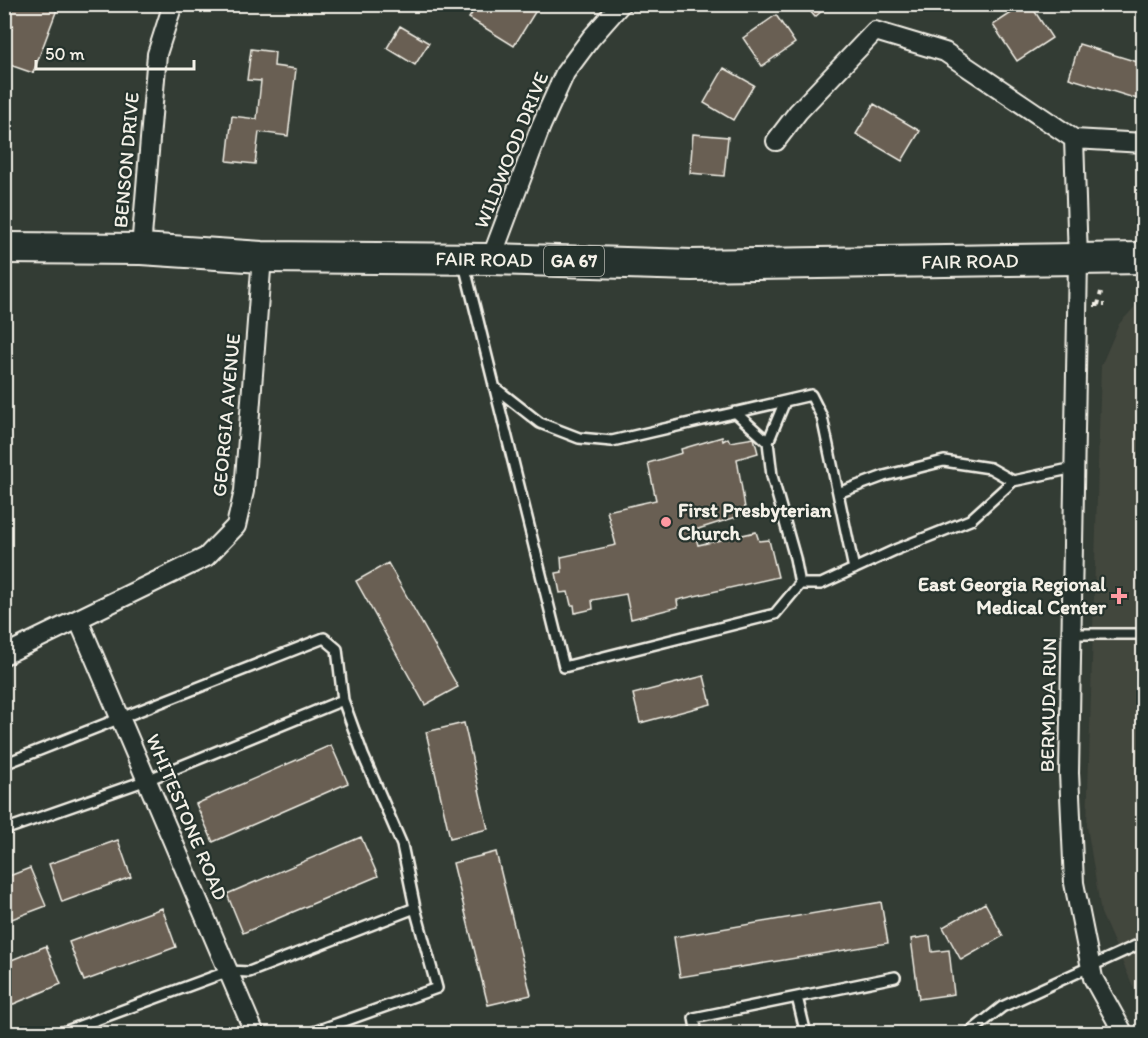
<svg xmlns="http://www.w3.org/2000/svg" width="1148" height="1038" font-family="Itim,sans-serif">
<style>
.built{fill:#43463d}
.building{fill:#695f52;stroke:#f4f1e8;stroke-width:1.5}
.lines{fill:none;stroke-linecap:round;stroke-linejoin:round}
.service-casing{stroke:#f4f1e8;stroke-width:14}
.minor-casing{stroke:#f4f1e8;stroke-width:22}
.primary-casing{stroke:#f4f1e8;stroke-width:34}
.path{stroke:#f4f1e8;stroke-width:4;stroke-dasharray:4.5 4.5;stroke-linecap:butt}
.service{stroke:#26332d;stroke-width:9}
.minor{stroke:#26332d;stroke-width:18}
.primary{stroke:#26332d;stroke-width:30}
.poi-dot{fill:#ff9aa2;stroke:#26332d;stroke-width:2}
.labels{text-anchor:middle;stroke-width:4.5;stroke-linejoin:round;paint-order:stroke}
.shield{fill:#26332d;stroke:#b6b8b0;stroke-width:1.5}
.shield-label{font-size:18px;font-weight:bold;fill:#f4f1e8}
.street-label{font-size:20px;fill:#f4f1e8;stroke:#26332d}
.poi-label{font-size:20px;font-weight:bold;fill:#f4f1e8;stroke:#26332d;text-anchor:start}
</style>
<rect width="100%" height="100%" fill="#333c34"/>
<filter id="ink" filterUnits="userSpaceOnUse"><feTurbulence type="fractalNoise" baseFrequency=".0167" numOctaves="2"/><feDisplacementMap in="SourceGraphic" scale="12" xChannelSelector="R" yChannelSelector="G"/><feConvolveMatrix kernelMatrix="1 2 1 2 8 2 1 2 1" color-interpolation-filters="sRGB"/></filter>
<g filter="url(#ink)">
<path class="built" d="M1143 298V1009L1101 913 1087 826 1101 366 1119 324Z"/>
<path class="building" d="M6 4H59L33 73 4 63V47L13 25 4 22Z
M478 4H540L514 46 469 18Z
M804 4H830L815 17Z
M965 4H978L971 11Z
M1025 4H1030L1052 38 1017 61 993 25Z
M776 15 795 43 762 66 743 38Z
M400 26 429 43 415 65 387 48Z
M1079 44 1144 64V101L1069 78Z
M251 49 275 52 274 66 296 69 288 136 259 132 255 164 227 161 232 116 257 119 261 81 247 80Z
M724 68 754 85 733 120 704 103Z
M874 104 920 131 902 161 856 134Z
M693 134 728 137 724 176 690 173Z
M722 437 723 441 728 438 730 442 754 438 758 453 737 459 746 514 698 529 699 532 695 534 698 545 756 532 759 541 769 540 778 577 677 600 678 607 631 619 626 594 592 600 593 609 575 613 574 605H571L568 592 560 593 556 573 562 572 561 557 616 545 607 511 656 500 648 463 682 453 681 449Z
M388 563 458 687 425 705 356 581Z
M704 676 711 704 640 723 633 694Z
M464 723 488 829 450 838 426 732Z
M331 745 348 783 213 842 196 804Z
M361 837 378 876 243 933 227 894Z
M118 840 131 877 62 902 49 864Z
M496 852 531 995 488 1005 453 863Z
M30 868 46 906 4 922V878Z
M881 902 888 943 680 977 674 937Z
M985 903 1003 936 961 960 943 927Z
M162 908 176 947 84 981 69 942Z
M930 936 932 952 949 950 954 994 919 999 911 939Z
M46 946 61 984 4 1008V963Z"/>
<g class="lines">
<g class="service-casing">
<path id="service" d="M464 264 564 667 775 614 800 584H821L895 550 970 520 1013 481 1074 468
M494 387 540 423 579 438 612 441 811 395 822 417 854 569
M785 401 768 442 772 476 795 558 800 584
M735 412 768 442
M838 493 884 476 944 461 990 468 1013 481
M1071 634H1144
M4 764 324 638 337 649 343 700
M4 830 147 780 343 700 363 755 402 845 415 908
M797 997 806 1034
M58 1034 229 971 249 972 415 908 437 988 308 1034
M697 1034 694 1018 895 977
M968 1034 1002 1007 1144 942"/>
</g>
<g class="minor-casing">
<path id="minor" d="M1074 139 1078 259 1069 773 1074 883 1093 978 1124 1034
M1074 139 1144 143
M776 141 798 112 875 31 945 52 1074 139
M141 249 157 54 173 4
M491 259 541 126 565 73 591 38 621 4
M78 619 255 1034
M4 655 206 557 236 526 244 491 262 257"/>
</g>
<g class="primary-casing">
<path id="primary" d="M4 248 141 249 262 257 491 259 692 265 1144 258"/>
</g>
<path class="path" d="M1094 305H1105
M1098 305 1101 292"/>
<use href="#service" class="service"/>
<use href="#minor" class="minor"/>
<use href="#primary" class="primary"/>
</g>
</g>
<g class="poi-dot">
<circle cx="666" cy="522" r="6"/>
<path d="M1116 587h6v6h6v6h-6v6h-6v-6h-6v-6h6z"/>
</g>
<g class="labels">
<rect class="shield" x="544" y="246" width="60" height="30" rx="4.5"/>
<g class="shield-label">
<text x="574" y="267">GA 67</text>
</g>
<g class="street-label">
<text transform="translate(511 150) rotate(-68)" y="7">WILDWOOD DRIVE</text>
<text transform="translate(126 160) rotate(-85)" y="7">BENSON DRIVE</text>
<text transform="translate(484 259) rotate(1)" y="7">FAIR ROAD</text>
<text transform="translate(970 261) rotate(-1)" y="7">FAIR ROAD</text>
<text transform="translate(226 415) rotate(-85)" y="7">GEORGIA AVENUE</text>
<text transform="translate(1048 705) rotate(-89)" y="7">BERMUDA RUN</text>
<text transform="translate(187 817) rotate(67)" y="7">WHITESTONE ROAD</text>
</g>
<g class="poi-label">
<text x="678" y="517">First Presbyterian<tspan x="678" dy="23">Church</tspan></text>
<text x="1106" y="591" text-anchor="end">East Georgia Regional<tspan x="1106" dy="23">Medical Center</tspan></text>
</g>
</g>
<rect width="1148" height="1038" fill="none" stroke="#26332d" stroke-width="24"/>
<rect x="12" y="12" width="1124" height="1014" fill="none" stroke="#f4f1e8" stroke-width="2" filter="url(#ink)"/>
<path d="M36 60v9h158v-9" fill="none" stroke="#f4f1e8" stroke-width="3"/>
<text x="45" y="60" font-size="18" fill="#f4f1e8" stroke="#26332d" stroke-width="4.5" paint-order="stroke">50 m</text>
</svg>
